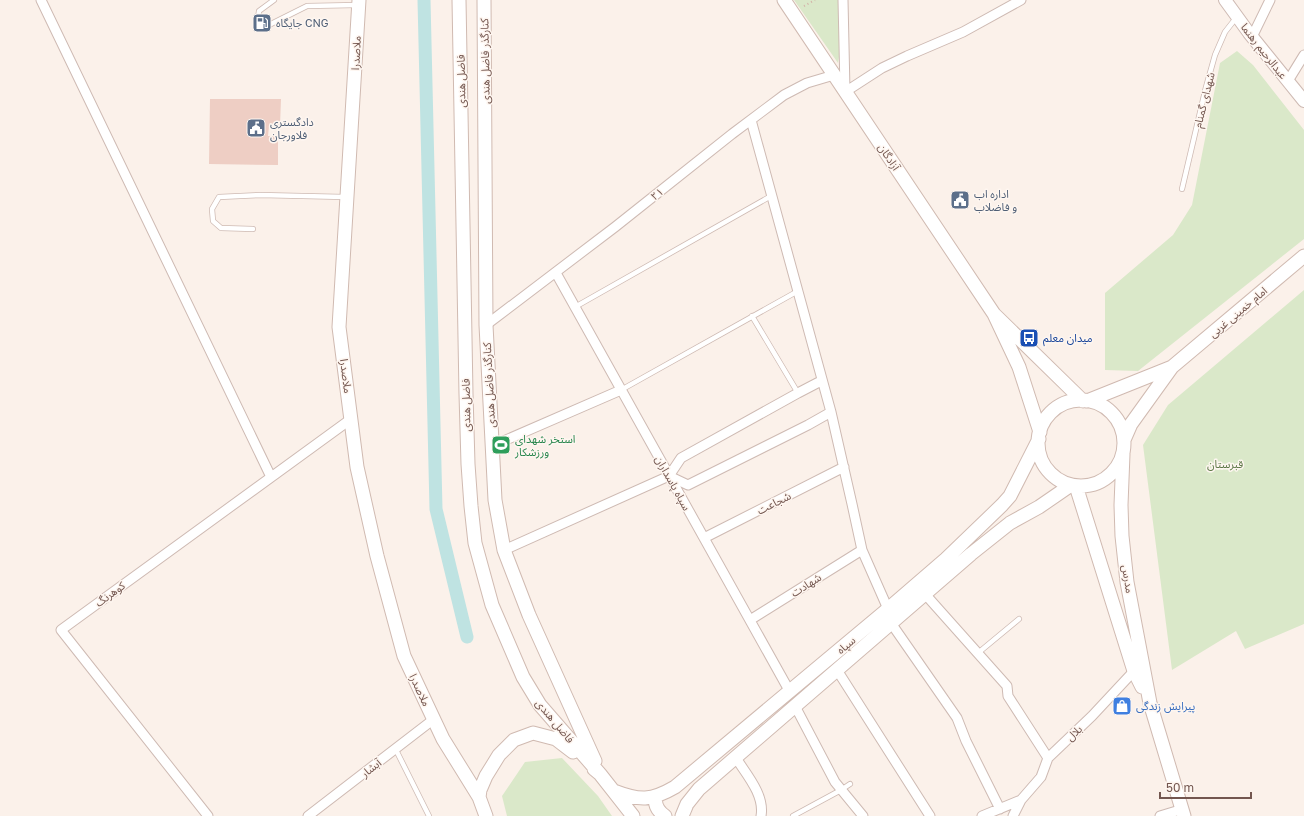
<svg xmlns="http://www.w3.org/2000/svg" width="1304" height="816" font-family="'Golos Text','Noto Sans Arabic',sans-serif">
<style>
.green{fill:#dae8c9}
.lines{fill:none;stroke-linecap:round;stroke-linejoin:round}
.canal{stroke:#bfe3e2;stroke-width:13}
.building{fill:#eecec4}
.service-casing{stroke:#cebab3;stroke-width:6}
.minor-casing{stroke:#cebab3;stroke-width:11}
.tertiary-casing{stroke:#cebab3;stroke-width:14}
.secondary-casing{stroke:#d0bab1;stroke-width:15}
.path{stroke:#d3b1a7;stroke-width:2;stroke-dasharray:1 3;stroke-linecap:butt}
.service{stroke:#fff;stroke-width:4.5}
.minor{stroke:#fff;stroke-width:9}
.tertiary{stroke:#fff;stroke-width:12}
.secondary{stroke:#fff;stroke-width:13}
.labels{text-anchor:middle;stroke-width:3;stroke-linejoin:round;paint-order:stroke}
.service-label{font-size:11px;fill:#4e5e75;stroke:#fef6f0;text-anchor:start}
.street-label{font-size:11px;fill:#73564f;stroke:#fef6f0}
.transit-label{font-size:11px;fill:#164399;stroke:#fef6f0;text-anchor:start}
.leisure-label{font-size:11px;fill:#27864d;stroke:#fef6f0;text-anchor:start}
.park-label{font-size:11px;fill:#5e7848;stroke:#fef6f0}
.shop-label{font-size:11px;fill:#366cbe;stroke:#fef6f0;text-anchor:start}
</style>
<rect width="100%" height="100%" fill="#fbf1ea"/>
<path class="green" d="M794 0H839C842 21 842 43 838 63Z
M1237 51 1253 65 1304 130V239L1138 371 1105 370V293L1173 235 1192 205 1220 63Z
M1304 290V624L1245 649 1236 631 1172 670 1143 445 1168 405Z
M562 758 598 796 612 816H507L502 796 525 762Z"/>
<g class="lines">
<path class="canal" d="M424 0 436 509 467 637"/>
</g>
<path class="building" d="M210 99H281L280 126H269L268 136H278V165L209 164Z"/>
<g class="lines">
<g class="service-casing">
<path id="service" d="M274 0 259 11 258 18 262 23 269 25 307 6 357 5
M1182 189 1206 87 1215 55 1225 32 1236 18
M253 229 221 228 213 221 212 209 219 197 260 195 345 197
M575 307 771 196
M752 316 798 393
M621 390 798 291
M978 653 1019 619
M395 748 429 816
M793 816 841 790 850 784"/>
</g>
<g class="minor-casing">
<path id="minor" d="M41 0 271 477
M843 0 845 90
M1252 37 1270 0
M1288 81 1304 55
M845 92 882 68 907 56 963 32 1021 0
M751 120 831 412 852 504 862 550 888 609
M556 273 790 692
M486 325 615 227 732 134 784 95 807 83 834 75
M492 446 621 390
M669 476 688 485 808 425 831 412
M704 538 844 467
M504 550 669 476 681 458 798 393 821 381
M925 594 1007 686 1008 696 1048 758
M750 620 862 550
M891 623 957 718 966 741 1000 809
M837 670 930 816
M795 706 835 782 863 816
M736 758C746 774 765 795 761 816
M208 816 61 630 351 419
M308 816 434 719
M982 816 1021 800
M1013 816 1021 800 1041 777 1048 758 1092 716 1134 671
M1160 816 1183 809"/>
</g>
<g class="tertiary-casing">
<path id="tertiary" d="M1225 0 1249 33 1304 101"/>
</g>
<g class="secondary-casing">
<path id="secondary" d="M359 0 339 327 357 467 377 556 404 656 443 739 479 797
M459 0 466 394 468 464 471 506 475 543 492 605 523 677 540 705 600 774
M484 0 486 325 495 500 504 550 529 615 595 761
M784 0 994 314
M1172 367 1304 256
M1038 443a43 43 0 1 1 86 0a43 43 0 1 1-86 0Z
M1087 401 1172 367 1131 424 1124 440
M1040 432 1019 367 994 314 1083 401
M1123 454 1121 505 1122 536 1127 582 1150 703 1184 816
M1076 486 1134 671 1142 687
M594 769 600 774 633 816
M614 791C640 801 651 801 675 787L888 609 946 559 1002 505 1010 496 1039 439
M656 797C654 805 658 811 665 816
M486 816 479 797 480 790 486 776 499 755 514 740 533 733 556 739 573 752
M682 816 687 804 699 789 971 554 1010 523 1039 507 1071 485"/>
</g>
<path class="path" d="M804 6 815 0"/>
<use href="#service" class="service"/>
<use href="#minor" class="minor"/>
<use href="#tertiary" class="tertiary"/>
<use href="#secondary" class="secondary"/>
</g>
<defs>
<g id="fuel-square" transform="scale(1)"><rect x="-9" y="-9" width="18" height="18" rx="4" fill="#5c6f8a" stroke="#fef6f0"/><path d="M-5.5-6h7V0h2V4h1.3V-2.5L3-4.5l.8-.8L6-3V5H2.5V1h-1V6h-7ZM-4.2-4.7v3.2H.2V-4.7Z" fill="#fff"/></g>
<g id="civic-square" transform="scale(1)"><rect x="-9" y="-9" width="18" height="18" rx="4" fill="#5c6f8a" stroke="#fef6f0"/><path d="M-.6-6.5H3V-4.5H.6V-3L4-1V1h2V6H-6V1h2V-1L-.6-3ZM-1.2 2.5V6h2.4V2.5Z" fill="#fff"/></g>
<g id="bus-square" transform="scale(1)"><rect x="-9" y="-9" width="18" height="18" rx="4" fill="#1a4fb4" stroke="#fef6f0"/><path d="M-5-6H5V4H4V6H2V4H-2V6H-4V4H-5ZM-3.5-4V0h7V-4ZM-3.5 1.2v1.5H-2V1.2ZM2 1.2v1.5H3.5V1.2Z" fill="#fff"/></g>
<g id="stadium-square" transform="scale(1)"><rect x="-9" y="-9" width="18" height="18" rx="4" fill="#2e9e5b" stroke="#fef6f0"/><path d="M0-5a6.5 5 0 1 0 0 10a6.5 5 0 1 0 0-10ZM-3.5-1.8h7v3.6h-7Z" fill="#fff"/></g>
<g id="shop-square" transform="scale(1)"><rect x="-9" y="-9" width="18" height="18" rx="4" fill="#3f7fe0" stroke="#fef6f0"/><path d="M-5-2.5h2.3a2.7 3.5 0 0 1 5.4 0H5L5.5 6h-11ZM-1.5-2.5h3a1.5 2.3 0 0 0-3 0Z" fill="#fff"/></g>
</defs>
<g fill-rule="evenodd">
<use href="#fuel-square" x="262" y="23"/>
<use href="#civic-square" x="256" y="128"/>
<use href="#civic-square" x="960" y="200"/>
<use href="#bus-square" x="1029" y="338"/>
<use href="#stadium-square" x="501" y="445"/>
<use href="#shop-square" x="1122" y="706"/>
</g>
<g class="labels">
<g class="service-label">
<text x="276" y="27">جایگاه CNG</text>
<text x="270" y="126">دادگستری<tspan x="270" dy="13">فلاورجان</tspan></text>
<text x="974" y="198">اداره اب<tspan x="974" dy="13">و فاضلاب</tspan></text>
</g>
<g class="street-label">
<text transform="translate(1264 51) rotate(52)" y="4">عبدالرحیم رهنما</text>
<text transform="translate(356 53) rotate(-87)" y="4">ملاصدرا</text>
<text transform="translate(485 61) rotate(-91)" y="4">کنارگذر فاضل هندی</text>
<text transform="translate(461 81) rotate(-91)" y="4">فاضل هندی</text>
<text transform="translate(1204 100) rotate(-76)" y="4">شهدای گمنام</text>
<text transform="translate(889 157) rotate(56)" y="4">آزادگان</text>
<text transform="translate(657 194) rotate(-39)" y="4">۲۱</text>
<text transform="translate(1238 312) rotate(-40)" y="4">امام خمینی غربی</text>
<text transform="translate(346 376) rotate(83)" y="4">ملاصدرا</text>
<text transform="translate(489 385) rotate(-93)" y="4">کنارگذر فاضل هندی</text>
<text transform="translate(466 405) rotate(-91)" y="4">فاضل هندی</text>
<text transform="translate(673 483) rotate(61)" y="4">سپاه پاسداران</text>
<text transform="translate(774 503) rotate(-27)" y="4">شجاعت</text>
<text transform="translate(1128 579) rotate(82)" y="4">مدرس</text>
<text transform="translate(806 585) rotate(-32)" y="4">شهادت</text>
<text transform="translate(110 594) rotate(-36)" y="4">کوهرنگ</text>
<text transform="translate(846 645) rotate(-40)" y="4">سپاه</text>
<text transform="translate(420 690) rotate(65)" y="4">ملاصدرا</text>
<text transform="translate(555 721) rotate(50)" y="4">فاضل هندی</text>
<text transform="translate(1074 733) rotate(-43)" y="4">بلال</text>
<text transform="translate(371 768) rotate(-38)" y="4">آبشار</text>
</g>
<g class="transit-label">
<text x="1043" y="342">میدان معلم</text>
</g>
<g class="leisure-label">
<text x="515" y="443">استخر شهدای<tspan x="515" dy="13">ورزشکار</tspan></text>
</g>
<g class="park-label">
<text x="1225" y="468">قبرستان</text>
</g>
<g class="shop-label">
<text x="1136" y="710">پیرایش زندگی</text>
</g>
</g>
<path d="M1160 792v6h91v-6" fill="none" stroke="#73564f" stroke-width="2"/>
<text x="1166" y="792" font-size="12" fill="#73564f" stroke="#fef6f0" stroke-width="3" paint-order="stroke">50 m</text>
</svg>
